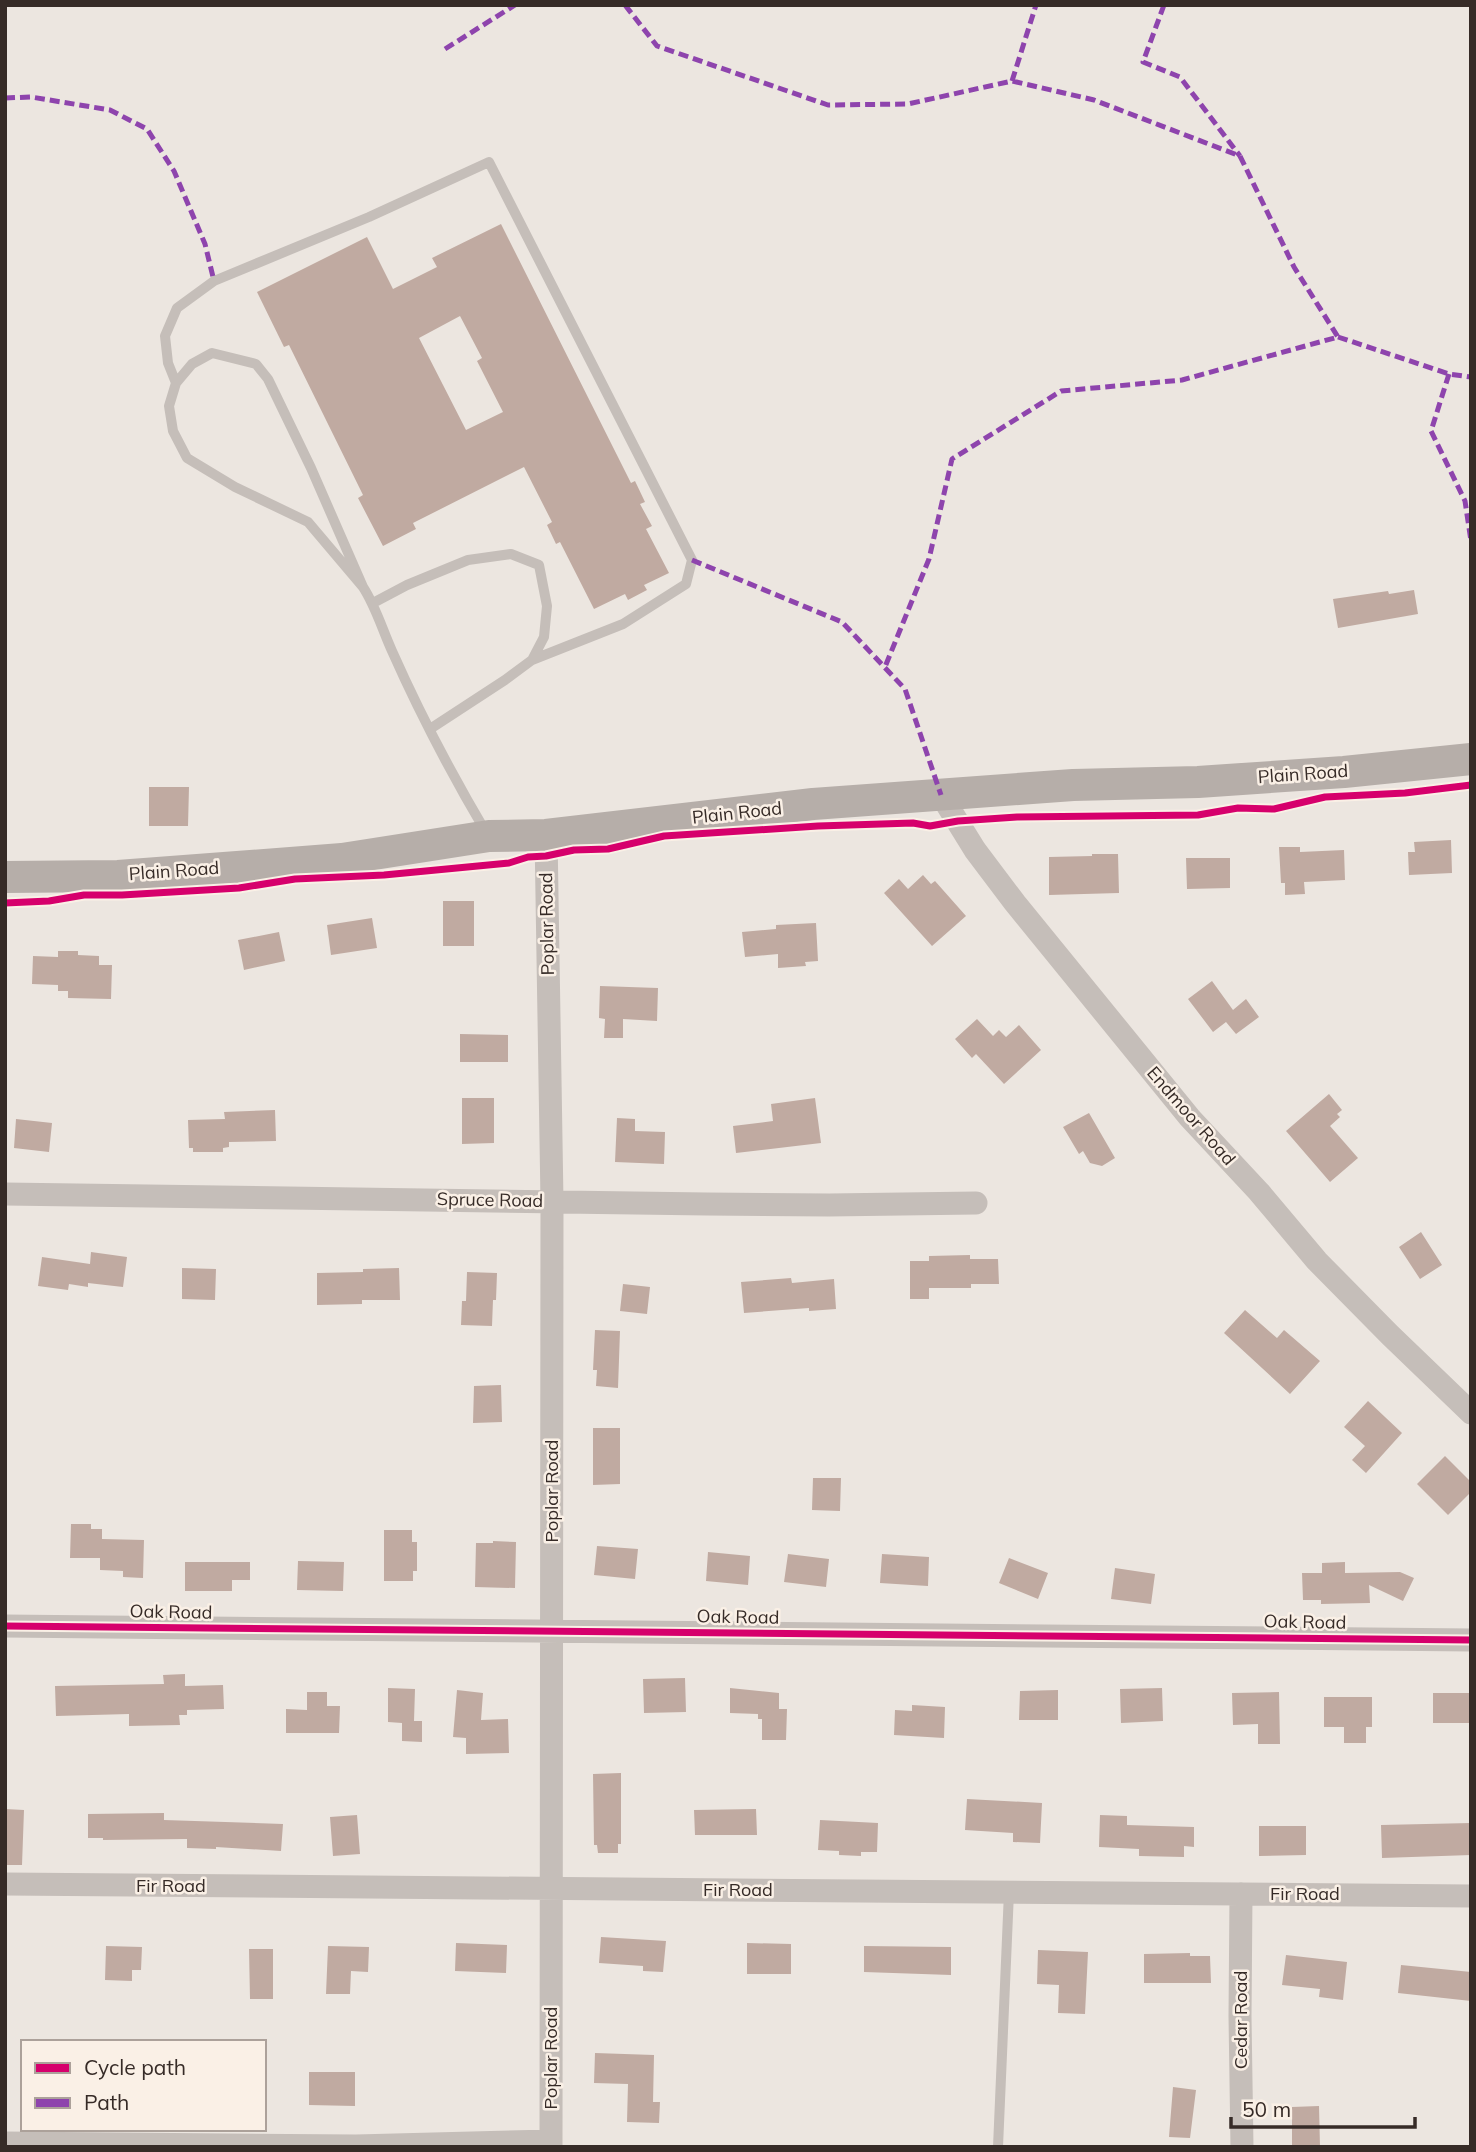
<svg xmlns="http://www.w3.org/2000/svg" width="1476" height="2152" font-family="Mulish,sans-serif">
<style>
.building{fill:#c0aaa1;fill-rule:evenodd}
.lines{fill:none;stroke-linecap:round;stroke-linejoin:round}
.lane{stroke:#c5beb9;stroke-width:10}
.street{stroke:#c5beb9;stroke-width:23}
.secondary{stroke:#b6aea9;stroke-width:32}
.quiet{stroke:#8e44ad;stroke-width:5;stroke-dasharray:10 5;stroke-linecap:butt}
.cycleway-casing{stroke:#faf0e6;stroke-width:11}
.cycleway{stroke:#d6006c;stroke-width:7}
.labels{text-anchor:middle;stroke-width:5;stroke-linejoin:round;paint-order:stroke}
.street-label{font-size:18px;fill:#362b27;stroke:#faf0e6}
</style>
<rect width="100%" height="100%" fill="#ece6e0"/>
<path class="building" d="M501 224 631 483 635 481 645 502 640 504 652 526 646 529 669 573 644 585 647 590 628 600 625 594 594 609 560 542 556 544 547 525 552 522 524 467 413 523 416 529 383 546 358 498 363 495 289 345 284 347 257 292 367 237 393 289 437 267 432 258ZM460 316 482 358 477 361 503 412 466 430 419 338Z
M1414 590 1418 614 1338 628 1333 599 1388 591 1389 594Z
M149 787H189L188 826H149Z
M1451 840 1452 873 1409 875 1408 852H1415L1414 842Z
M1279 847H1300V852L1344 850 1345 880 1304 882 1305 894 1285 895V883H1281Z
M1092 854H1118L1119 893 1049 895V857L1092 856Z
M1186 858H1230V888L1187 889Z
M923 875 931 884 935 881 966 916 932 946 884 893 899 879 908 889Z
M443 901H474V946H443Z
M372 918 377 948 331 955 327 925Z
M816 923 818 961 805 962 806 966 778 968V954L745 957 742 932 776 929V925Z
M279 932 285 961 244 970 238 940Z
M58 951H78V955L99 956V965H112L111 999 68 998V991H58V985L32 984 33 956 58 957Z
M1212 981 1233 1010 1246 999 1259 1017 1236 1034 1226 1022 1213 1032 1188 999Z
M600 986 658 988 657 1021 623 1019V1038H604L605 1019 599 1018Z
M977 1019 993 1036 999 1030 1006 1037 1019 1025 1041 1050 1004 1084 976 1054 972 1058 955 1039Z
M460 1034 508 1035V1062H460Z
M1329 1094 1342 1110 1337 1114 1340 1117 1330 1126 1358 1158 1330 1182 1286 1131Z
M462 1098H494V1143L462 1144Z
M815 1098 821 1143 736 1153 733 1126 773 1121 771 1104Z
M275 1110 276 1141 229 1142V1147L223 1148V1152H193V1148H189L188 1120 225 1119 224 1112Z
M1089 1113 1115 1158 1102 1166 1090 1163 1083 1151 1079 1154 1063 1127Z
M617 1118 635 1119V1131L665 1132 664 1164 615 1162Z
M16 1119 52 1123 49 1152 14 1148Z
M1421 1232 1442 1265 1420 1279 1399 1247Z
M91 1252 127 1257 123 1287 88 1283V1287L69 1284 68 1290 38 1286 42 1257 90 1264Z
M970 1255V1259H998L999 1284H971V1288H929V1299H910V1261H929V1256Z
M182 1268 216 1269 215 1300 182 1299Z
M399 1268 400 1300H362V1304L317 1305V1273L363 1272V1269Z
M467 1272 497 1273 496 1300H493L492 1326 461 1325 462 1301H466Z
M791 1278 792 1283 834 1279 836 1309 809 1311V1308L744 1313 741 1282Z
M623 1284 650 1287 647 1314 620 1311Z
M1245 1310 1277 1338 1284 1330 1320 1361 1290 1394 1224 1333Z
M595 1330 620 1331 618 1388 596 1386 597 1370H593Z
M501 1385 502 1422 473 1423 474 1386Z
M1368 1401 1402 1433 1366 1473 1352 1460 1365 1446 1344 1427Z
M593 1428H620V1484L593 1485Z
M1445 1456 1471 1482V1492L1448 1515 1417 1484Z
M813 1478H841L840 1511 812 1510Z
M71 1524H91V1529H102V1539L144 1540 143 1578 123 1577V1571L100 1570V1558H70Z
M384 1530H412V1542H417V1571H413V1581H384Z
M493 1541 516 1542 515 1588 475 1587 476 1543H493Z
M597 1546 638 1549 635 1579 594 1575Z
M708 1552 750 1556 748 1585 706 1581Z
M788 1554 829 1559 826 1587 784 1582Z
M882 1554 929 1557 928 1586 880 1583Z
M1009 1558 1048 1573 1038 1599 999 1583Z
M298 1561 344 1562 343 1591 297 1590Z
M185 1562H250V1580H232V1591H185Z
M1345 1562V1573L1400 1572 1414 1578 1403 1601 1369 1585 1370 1603 1321 1604V1600H1303L1302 1573H1322V1563Z
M1115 1568 1155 1574 1151 1604 1111 1599Z
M185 1674V1686L223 1685 224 1709 187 1710V1715H179L180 1725 129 1726V1714L56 1716 55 1686 164 1684 163 1675Z
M685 1678 686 1712 644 1713 643 1679Z
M388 1688 415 1689 414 1721H422V1742L402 1741V1723L388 1722Z
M730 1688 779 1693V1709H787L786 1740H762V1719H758V1714L730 1713Z
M1162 1688 1163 1721 1121 1723 1120 1689Z
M457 1690 483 1693 481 1720 508 1719 509 1753 466 1754V1738L453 1737Z
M1058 1690V1720H1019L1020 1691Z
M307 1692H327V1706H340L339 1733H286V1709L307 1710Z
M1279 1692 1280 1744H1258V1724L1233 1725 1232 1693Z
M1433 1693H1471V1723H1433Z
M1324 1697H1372V1727H1366V1743H1344V1727H1324Z
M912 1705 945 1707 944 1738 894 1735 895 1710 912 1711Z
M621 1773V1844H618V1853H598L597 1845H594L593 1774Z
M967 1799 1042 1803 1040 1843 1013 1842V1833L965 1830Z
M5 1809 24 1810 22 1865H5Z
M756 1809 757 1835H695L694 1810Z
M164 1813V1820L283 1824 281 1851 216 1847V1849L187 1848V1839L103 1840V1838H88V1814Z
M357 1815 360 1854 333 1856 330 1817Z
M1100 1815 1127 1816V1825L1194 1827V1847L1184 1846V1857L1139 1856V1849L1099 1847Z
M820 1820 878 1823 877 1852H861V1856L839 1855V1851L818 1850Z
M1471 1823V1855L1382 1858 1381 1825Z
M1259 1826H1306V1855L1259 1856Z
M601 1937 666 1941 663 1972 643 1971V1966L599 1963Z
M456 1943 507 1945 506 1973 455 1971Z
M747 1943 791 1944V1974H747Z
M106 1946 142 1947 141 1970H132V1981L105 1980Z
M328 1946 369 1947 368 1972 351 1971 350 1994H326Z
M864 1946 951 1947V1975L864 1972Z
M249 1949H273V1999H250Z
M1038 1950 1088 1952 1085 2014 1058 2013 1059 1985 1037 1984Z
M1190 1953V1956H1210L1211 1983H1144V1954Z
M1286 1955 1347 1962 1343 2000 1319 1997 1320 1989 1282 1985Z
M1401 1965 1471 1972V2001L1398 1993Z
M595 2053 654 2055 653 2102H660L659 2123 627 2122 628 2084 594 2083Z
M309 2072H355V2106L309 2105Z
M1173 2087 1196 2090 1190 2138 1169 2137Z
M1319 2106 1320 2147H1292V2107Z"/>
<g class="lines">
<path class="lane" d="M212 353 256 364 268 379 311 468 363 587 308 522 235 487 187 458 173 431 169 406 176 383 192 364Z
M176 383 168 363 165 336 177 308 214 281 369 217 489 162 692 560 686 584 623 624 532 660
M363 587C376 607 382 629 392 651 420 714 452 775 487 834
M373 603 407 585 468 560 511 554 539 565 547 606 544 637 532 660 505 680 430 729
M998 2147 1009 1892"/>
<path class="street" d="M941 795 975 850 1015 903 1190 1118 1259 1192 1317 1261 1390 1335 1471 1413
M546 835 552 1201 551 2147
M5 1194 707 1204 829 1205 976 1203
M5 1626 1471 1640
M5 1884 1471 1896
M1241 1894 1240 2016 1242 2147
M5 2143 356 2146 551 2141"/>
<path class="secondary" d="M5 877 118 876 342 859 489 836 546 835 813 804 1073 785 1198 782 1344 772 1471 759"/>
<path class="quiet" d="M625 5 657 46 828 105 908 104 1012 81 1094 100 1240 156 1294 267 1338 337 1182 380 1061 391 952 459 929 559 885 667
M1164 5 1143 62 1180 77 1240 156
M445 49 515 5
M1012 81 1036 5
M5 98 31 97 110 110 147 129 174 171 205 244 214 281
M1338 337 1449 374 1471 377
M1449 374 1431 431 1465 501 1471 541
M692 560 842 622 905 689 941 795"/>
<g class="cycleway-casing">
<path id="cycleway" d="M5 903 49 901 84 895H122L239 888 295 879 384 875 509 863 528 857 546 856 574 850 608 849 664 836 818 826 913 823 930 826 958 821 1017 817 1198 815 1238 808 1274 809 1325 797 1405 793 1471 785
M5 1626 1471 1640"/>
</g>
<use href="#cycleway" class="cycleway"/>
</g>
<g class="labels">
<g class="street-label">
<text transform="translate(1303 774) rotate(-4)" y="6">Plain Road</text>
<text transform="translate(737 813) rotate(-6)" y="6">Plain Road</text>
<text transform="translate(174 871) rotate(-4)" y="6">Plain Road</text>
<text transform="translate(547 924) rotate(-91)" y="6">Poplar Road</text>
<text transform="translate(1191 1116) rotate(49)" y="6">Endmoor Road</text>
<text transform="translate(490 1200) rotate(1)" y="6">Spruce Road</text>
<text transform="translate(552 1491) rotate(-90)" y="6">Poplar Road</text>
<text transform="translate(171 1612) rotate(1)" y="6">Oak Road</text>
<text transform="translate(738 1617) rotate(1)" y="6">Oak Road</text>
<text transform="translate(1305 1622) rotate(1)" y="6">Oak Road</text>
<text x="171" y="1892">Fir Road</text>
<text x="738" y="1896">Fir Road</text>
<text x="1305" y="1900">Fir Road</text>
<text transform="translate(1241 2020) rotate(-90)" y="6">Cedar Road</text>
<text transform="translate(551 2058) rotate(-90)" y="6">Poplar Road</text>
</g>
</g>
<rect width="1476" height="2152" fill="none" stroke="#362b27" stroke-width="14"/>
<rect x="21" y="2040" width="245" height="91" fill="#faf0e6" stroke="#aca19a" stroke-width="2"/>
<rect x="35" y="2063" width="35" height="10" fill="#d6006c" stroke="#aca19a" stroke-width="2"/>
<text x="84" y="2075" font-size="21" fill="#362b27">Cycle path</text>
<rect x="35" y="2098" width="35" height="10" fill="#8e44ad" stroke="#aca19a" stroke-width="2"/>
<text x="84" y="2110" font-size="21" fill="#362b27">Path</text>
<path d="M1231 2117v10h184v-10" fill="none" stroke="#362b27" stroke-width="3.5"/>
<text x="1242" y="2117" font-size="21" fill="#362b27" stroke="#faf0e6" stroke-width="5" paint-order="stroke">50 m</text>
</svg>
